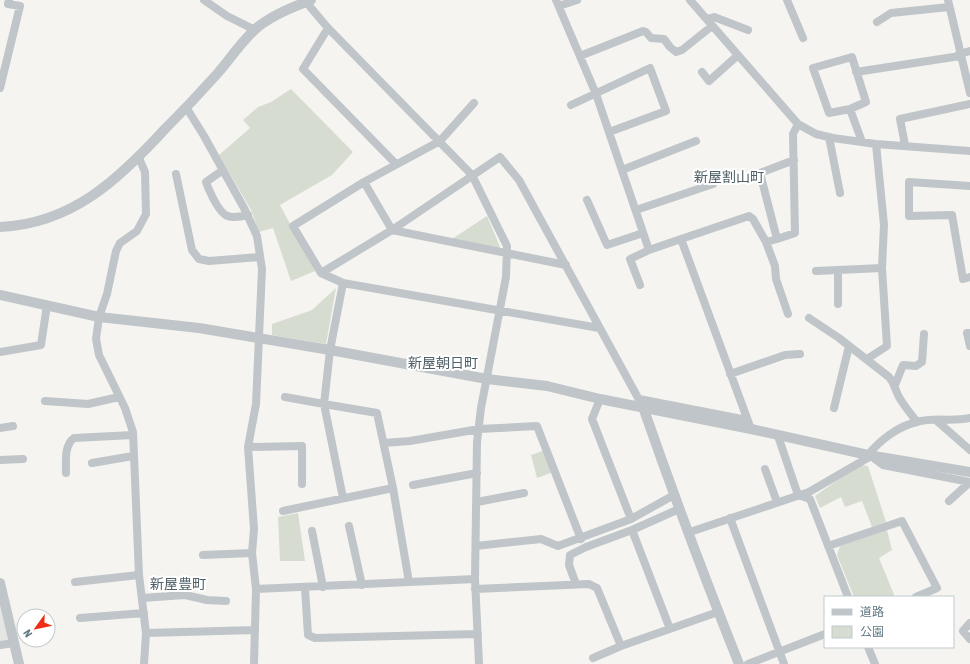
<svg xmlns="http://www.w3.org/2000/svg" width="970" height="664" font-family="'Asap Condensed','Noto Sans JP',sans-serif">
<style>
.built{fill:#e5e6e4}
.green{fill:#d7dcd1}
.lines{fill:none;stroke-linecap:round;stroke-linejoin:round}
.minor{stroke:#bfc5c8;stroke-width:8}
.tertiary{stroke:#bfc5c8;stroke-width:10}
.labels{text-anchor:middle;stroke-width:4;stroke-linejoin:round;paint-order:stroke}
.quarter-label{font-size:14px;fill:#506168;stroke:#fff}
</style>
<rect width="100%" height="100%" fill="#f5f4f0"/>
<path class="built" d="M0 601 10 646 0 648Z"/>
<path class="green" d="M291 89 353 152 332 175 280 205 315 271 291 281 273 228 259 232 251 210 219 155 250 128 243 120 258 107 271 102Z
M487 216 500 247 498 250 452 239Z
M336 288 326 344 272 335V324L312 310Z
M545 450 553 472 537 478 531 455Z
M859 465 868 466 886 522 872 527 862 501 845 507 841 497 820 508 815 496Z
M298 513 305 561H280L278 517Z
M887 530 892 550 879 558 895 597H854L837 555 840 546Z"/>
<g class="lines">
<path class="minor" d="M204 0 227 16 255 30
M556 0 596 94 649 250 681 239 751 429
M690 0 798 124 816 134 833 138 876 144 970 151
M787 0 803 38
M948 0 970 93
M306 2 328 28 472 175 507 246 506 277 481 408 477 442 475 579 479 664
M559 6 577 0
M707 19 714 17 748 30
M877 22 891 13 949 7
M328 28 303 69 396 164
M959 54 970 51
M580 56 643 31 646 32 651 38 664 39 670 47 676 52 682 50 712 26
M702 72 709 81 737 56
M856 72 960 56
M0 88 20 6 8 4 9 0
M571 105 650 68 666 111 609 132
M186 107 204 136 244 208 257 236 262 269 256 404 248 447 254 529 252 553 256 589 254 664
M850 109 866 102 852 57 813 68 829 113 850 109 862 142
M829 137 840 193
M905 145 900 119 970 104
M139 158 145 172 146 214 137 231 120 243 116 251 107 294 99 317 96 339 99 355 125 408 133 432 139 575 146 633 144 664
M794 160 760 173 777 239 795 233 793 134 798 124
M223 170 206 182C208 188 211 194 214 200 223 217 228 220 248 215
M622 170 696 141
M176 174 192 250 199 259 209 261 260 257
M364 182 392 230 566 265
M970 186 909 182V216L952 215 963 279 970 277
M587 200 607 245 643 233
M636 210 713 184
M681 239 749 216 753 219 766 242 777 239
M766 242 775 266 776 279 788 314
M838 270V304
M816 271 882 268
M321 273 392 230 500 157 519 180 643 407
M343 283 599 328
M640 285 630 259 649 250
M809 318 839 338 889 377C895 384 895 390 899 397 904 406 911 414 917 422
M970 333H967L970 346
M0 352 41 345 47 305
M867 359 887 346 882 268 884 225 876 144
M730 374 785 355 800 354
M895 385 903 365 916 366 922 362 924 334
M285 397 324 404 343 498
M600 399 592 419 631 519
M639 399 747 420
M45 401 88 404 119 397
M834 408 849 346
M937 421 970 450
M0 428 13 426
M778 436 798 495 810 499 848 597
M384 443 410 441 479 429 537 426 581 539
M248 447 302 446V484
M868 455C879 441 898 426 917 422 933 417 953 422 970 418
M0 460 23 459
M92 463 133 456
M765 469 777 502
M66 473C66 462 64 445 74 438L133 435
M413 485 477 473
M949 501 970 482
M477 502 524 493
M283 511 393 488
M730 518 784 664
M349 526 362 585
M632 530 670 629
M312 531 323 587
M690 532 809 492 871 456 883 465 970 482
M476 546 541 539 558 546 631 519 674 495
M828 546 902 521 937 588 916 597
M203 555 252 553
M75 582 139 575
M409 582 393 488 377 413 324 404 330 350 343 283 321 273 293 226 364 182 440 141 474 103
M576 584 569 565 570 555 586 547 632 530 679 509
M305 588 308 635 315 638 478 634
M256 589 475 579
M475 589 589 584 597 588 621 646 718 612
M142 598 185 595 207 600 226 601
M80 618 144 613
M970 623 963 631 970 639
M146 633 255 630
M0 645 14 643
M868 647 875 664
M593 658 621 646
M748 664 825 634"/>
<path class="tertiary" d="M0 227C72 224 119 179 165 129 183 111 200 93 217 74 231 58 243 39 259 26 275 14 293 7 311 0
M0 295 99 317 199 328 330 350 487 379 547 386 600 399 751 429 868 455 970 472
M643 407C673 493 705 579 739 664
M0 583 19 664"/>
</g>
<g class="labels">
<g class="quarter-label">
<text x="729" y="182">新屋割山町</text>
<text x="443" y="368">新屋朝日町</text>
<text x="178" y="589">新屋豊町</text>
</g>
</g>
<rect x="824" y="596" width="130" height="52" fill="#ffffff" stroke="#c0c9ce"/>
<rect x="832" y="609" width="20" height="6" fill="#bfc5c8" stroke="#c0c9ce"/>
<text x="860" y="616" font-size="12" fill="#617984">道路</text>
<rect x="832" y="626" width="20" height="12" fill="#d7dcd1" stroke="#c0c9ce"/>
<text x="860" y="636" font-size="12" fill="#617984">公園</text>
<g transform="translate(36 628) rotate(237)"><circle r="19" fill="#ffffff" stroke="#c0c9ce"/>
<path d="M0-3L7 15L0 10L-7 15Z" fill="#ef2d17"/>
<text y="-6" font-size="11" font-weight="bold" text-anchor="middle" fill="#617984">N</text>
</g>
</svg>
